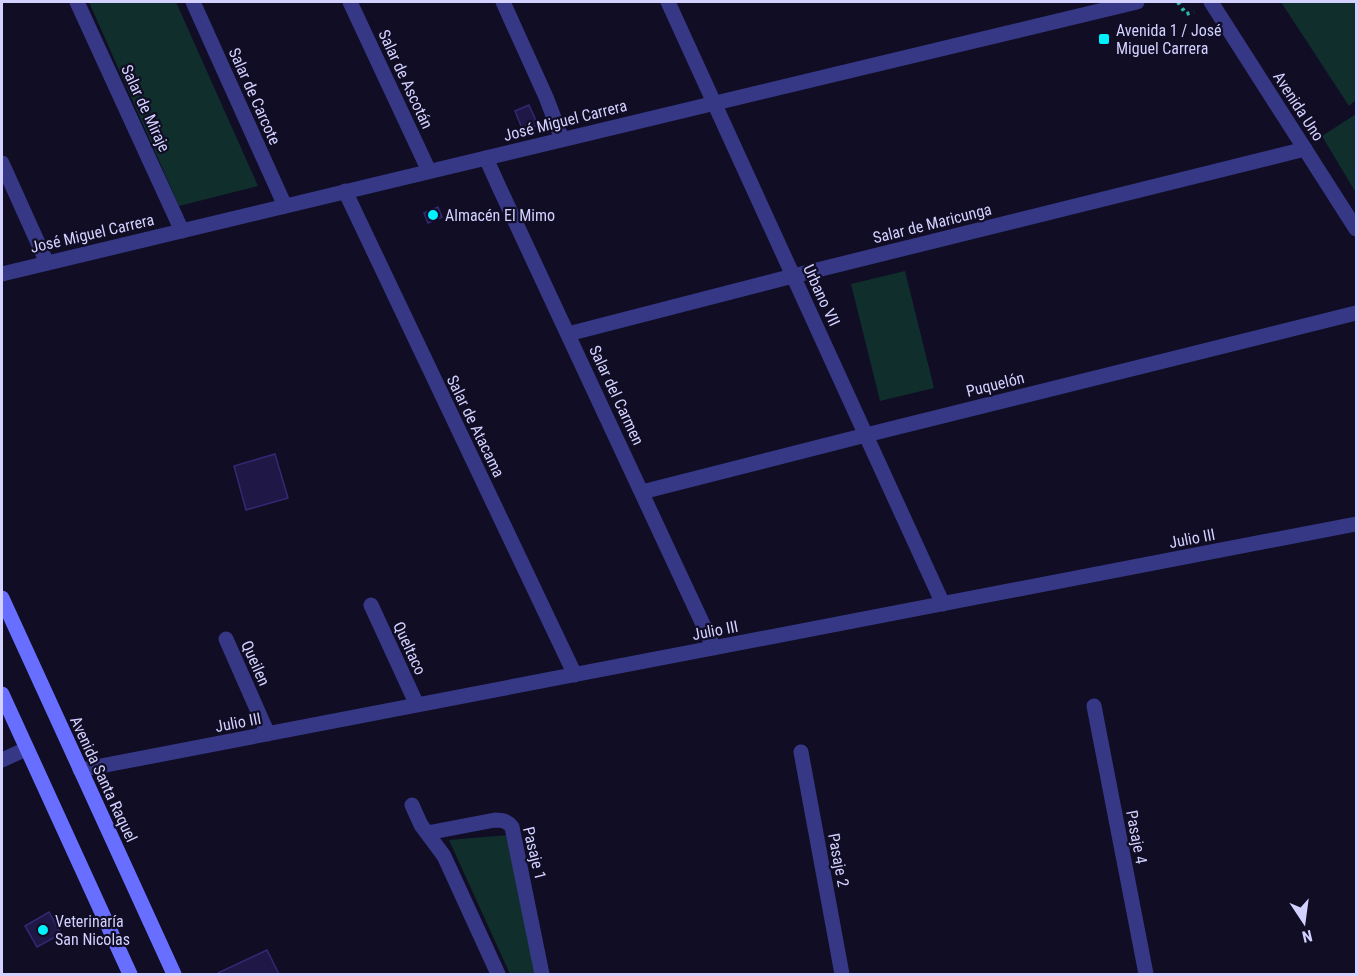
<svg xmlns="http://www.w3.org/2000/svg" width="1358" height="976" font-family="'Roboto Condensed',sans-serif">
<style>
.green{fill:#102f2c}
.building{fill:#1f1846;stroke:#332974;stroke-width:1.5}
.lines{fill:none;stroke-linecap:round;stroke-linejoin:round}
.path{stroke:#29bba9;stroke-width:4;stroke-dasharray:3 4.5;stroke-linecap:butt}
.minor{stroke:#363886;stroke-width:15}
.tertiary{stroke:#363886;stroke-width:15}
.secondary{stroke:#686eff;stroke-width:15}
.poi-dot{fill:#00f3fc;stroke:#100d25;stroke-width:2}
.labels{text-anchor:middle;stroke-width:4.5;stroke-linejoin:round;paint-order:stroke}
.poi-label{font-size:16px;fill:#d3d1ff;stroke:#100d25;text-anchor:start}
.street-label{font-size:16px;fill:#d3d1ff;stroke:#100d25}
</style>
<rect width="100%" height="100%" fill="#100d25"/>
<path class="green" d="M89 2H176L258 186 179 206Z
M1281 2H1356V100L1349 106Z
M1356 114V193L1322 136Z
M905 271 934 388 880 401 851 284Z
M508 835 537 974H510L449 840Z"/>
<path class="building" d="M529 105 538 125 523 131 515 111Z
M438 207 442 217 428 223 424 213Z
M275 454 288 498 246 510 234 466Z
M49 912 61 934 37 947 25 926Z
M267 950 279 974H219L218 973Z"/>
<g class="lines">
<path class="path" d="M1178 2 1186 14 1194 12"/>
<path class="minor" d="M77 2 182 231
M193 2 285 206
M350 2 429 171
M503 2 546 97 562 139
M668 2 943 604
M486 158 499 187 714 648
M2 163 47 263
M345 191 575 675
M568 334 793 276 1305 149
M642 492 866 435 1356 313
M371 605 417 705
M226 639 268 734
M1094 706 1146 974
M801 752 842 974
M2 760 26 749
M80 770 1356 524
M412 805 421 825 444 856 498 974
M427 833 495 820C503 820 507 821 512 827L542 974"/>
<path class="tertiary" d="M1211 2 1356 229
M2 274 1137 2"/>
<path class="secondary" d="M2 598 174 974
M2 694 130 974"/>
</g>
<g class="poi-dot">
<rect x="1098" y="33" width="12" height="12" rx="3"/>
<circle cx="433" cy="215" r="6"/>
<circle cx="43" cy="930" r="6"/>
</g>
<g class="labels">
<g class="poi-label">
<text x="1116" y="36">Avenida 1 / José<tspan x="1116" dy="18">Miguel Carrera</tspan></text>
<text x="445" y="221">Almacén El Mimo</text>
<text x="55" y="927">Veterinaría<tspan x="55" dy="18">San Nicolas</tspan></text>
</g>
<g class="street-label">
<text transform="translate(406 79) rotate(65)" y="6">Salar de Ascotán</text>
<text transform="translate(255 96) rotate(66)" y="6">Salar de Carcote</text>
<text transform="translate(1299 106) rotate(57)" y="6">Avenida Uno</text>
<text transform="translate(146 108) rotate(65)" y="6">Salar de Miraje</text>
<text transform="translate(565 120) rotate(-14)" y="6">José Miguel Carrera</text>
<text transform="translate(932 223) rotate(-14)" y="6">Salar de Maricunga</text>
<text transform="translate(92 233) rotate(-13)" y="6">José Miguel Carrera</text>
<text transform="translate(822 295) rotate(65)" y="6">Urbano VII</text>
<text transform="translate(995 384) rotate(-14)" y="6">Puquelón</text>
<text transform="translate(617 395) rotate(65)" y="6">Salar del Carmen</text>
<text transform="translate(476 426) rotate(64)" y="6">Salar de Atacama</text>
<text transform="translate(1192 538) rotate(-11)" y="6">Julio III</text>
<text transform="translate(715 630) rotate(-11)" y="6">Julio III</text>
<text transform="translate(410 648) rotate(65)" y="6">Queltaco</text>
<text transform="translate(256 663) rotate(66)" y="6">Queilen</text>
<text transform="translate(238 722) rotate(-11)" y="6">Julio III</text>
<text transform="translate(104 779) rotate(65)" y="6">Avenida Santa Raquel</text>
<text transform="translate(1137 837) rotate(79)" y="6">Pasaje 4</text>
<text transform="translate(535 853) rotate(76)" y="6">Pasaje 1</text>
<text transform="translate(839 860) rotate(79)" y="6">Pasaje 2</text>
</g>
</g>
<rect width="1358" height="976" fill="none" stroke="#d3d1ff" stroke-width="6"/>
<g transform="translate(1304 922) rotate(167)" stroke="#100d25" stroke-width="4.5" paint-order="stroke">
<path d="M0-4.5L10 22L0 15L-10 22Z" fill="#d3d1ff"/>
<text y="-9" font-size="16" font-weight="bold" text-anchor="middle" fill="#d3d1ff">N</text>
</g>
</svg>
